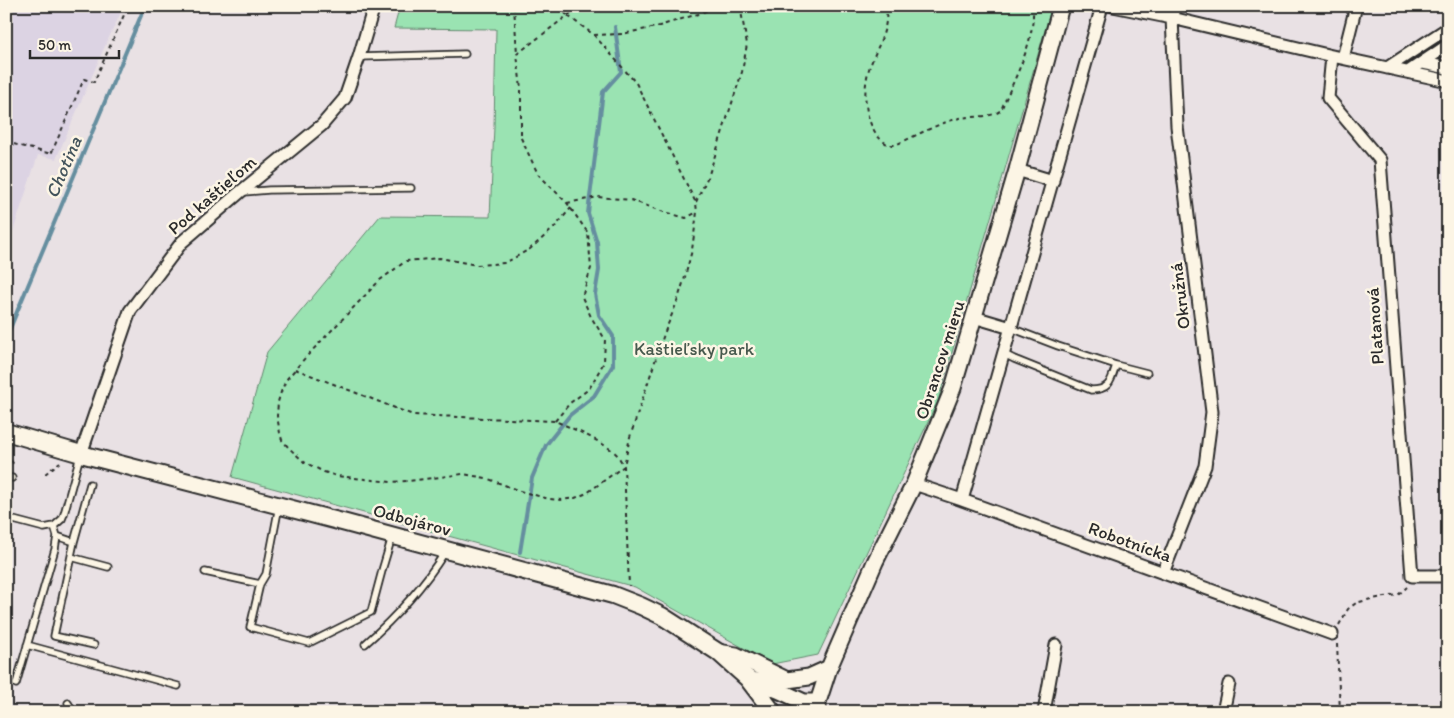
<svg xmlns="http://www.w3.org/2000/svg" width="1454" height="718" font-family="Itim,sans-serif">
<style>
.built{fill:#dcd3e3}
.green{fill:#9ae3b2;stroke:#62876e}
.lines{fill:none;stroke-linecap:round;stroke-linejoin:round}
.stream{stroke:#658e9f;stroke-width:4}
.service-casing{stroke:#2b2b2b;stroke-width:9}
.minor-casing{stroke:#2b2b2b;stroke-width:15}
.tertiary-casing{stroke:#2b2b2b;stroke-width:19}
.secondary-casing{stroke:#2b2b2b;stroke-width:20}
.path{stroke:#2b2b2b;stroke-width:2;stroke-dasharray:4 4;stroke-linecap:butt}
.service{stroke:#fcf5e5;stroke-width:5.5}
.minor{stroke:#fcf5e5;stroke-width:11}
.tertiary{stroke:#fcf5e5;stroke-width:15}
.secondary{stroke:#fcf5e5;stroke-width:16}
.labels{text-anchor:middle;stroke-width:5;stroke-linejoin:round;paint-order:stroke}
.street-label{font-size:18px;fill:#2b2b2b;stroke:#fcf5e5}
.park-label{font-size:18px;fill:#47594d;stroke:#fcf5e5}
.water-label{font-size:19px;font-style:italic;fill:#43545c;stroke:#fcf5e5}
</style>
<rect width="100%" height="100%" fill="#e9e1e4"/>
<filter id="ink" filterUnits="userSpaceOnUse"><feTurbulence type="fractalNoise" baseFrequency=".02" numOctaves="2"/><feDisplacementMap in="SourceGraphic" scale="10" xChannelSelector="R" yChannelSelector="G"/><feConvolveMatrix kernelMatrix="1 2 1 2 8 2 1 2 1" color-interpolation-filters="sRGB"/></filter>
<g filter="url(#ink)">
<path class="built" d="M6 6H124L105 46 56 159 38 155 6 253Z"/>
<path class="green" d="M400 6H1052L938 401 818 655 772 664 635 587 232 477 267 352 380 216 490 217 494 127 496 29 394 28Z"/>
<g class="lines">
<path class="stream" d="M6 338 145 6
M520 552 532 478 546 445 570 415 594 396 613 365V336L599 315 595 294 599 270 597 242 588 213 603 92 621 72 615 27"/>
<g class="service-casing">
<path id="service" d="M359 57 465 54
M244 192 269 190 411 188
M1011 328 1058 346 1116 365
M1004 354 1014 359 1091 390C1110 390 1111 381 1116 365L1147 373
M6 477 12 478
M90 484 74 542 54 636 94 645
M279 506 266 574 260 584 250 627 309 643 371 612 383 567 392 537
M6 518 44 528 54 526
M57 536 74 542
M71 557 108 567
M205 572 260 584
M365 644C396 617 423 587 445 552
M27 645 178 686
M16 684 55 549 57 536 54 526 62 519 64 514 80 456
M68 703 74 712"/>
</g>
<g class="minor-casing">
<path id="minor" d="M1113 6 1172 18 1332 56 1448 81
M1332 56 1328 98 1380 160 1412 576H1448
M1343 58 1356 6
M1423 63 1448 68
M1387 68 1448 28
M1408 72 1448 45
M1017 170 1053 181
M974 317 1011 328
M81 454 130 311 182 242 239 193 322 125 345 98 359 57 374 6
M914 484 962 500 1332 634
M962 500 1102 6
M1163 573 1205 466 1212 412 1177 126 1172 18 1174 6
M1044 712 1056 645
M1223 712 1229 684"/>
</g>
<g class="tertiary-casing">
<path id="tertiary" d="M718 652 736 655 787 680 809 677 829 668
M747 678 778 690 804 702H818
M818 712V702L829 668 875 562 914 484 953 388 1017 170 1061 6"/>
</g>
<g class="secondary-casing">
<path id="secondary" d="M6 432 81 454 346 523 613 595 641 606 662 616 718 652 747 678 773 712"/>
</g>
<path class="path" d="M514 6 517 54
M559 6 567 15
M886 6C889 31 877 46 869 69 864 85 864 106 870 122 874 132 879 140 889 145H895C916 136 938 123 960 118 972 116 993 118 1001 110 1015 77 1035 43 1033 6
M568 16 594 35 636 83 696 203 697 212 692 250 685 277 677 302 664 334 630 437 624 466 587 493 575 498 561 500 549 499 520 491 486 478 463 474 408 481 391 482 337 476 324 472 304 462 289 448 282 440 280 433 277 416 278 402 281 392 286 380 305 358 380 280 406 261 440 258 477 265 505 263 530 249 554 228 571 208
M594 35 622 34 656 27 698 14 718 6
M6 142 51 154 84 79 94 82 128 6
M696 202 709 174 742 72 747 44 740 6
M567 203 598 197 631 200 661 211 686 218 697 212
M295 369 413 415 555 421C568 426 610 445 618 456 620 459 622 463 624 466L629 586
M555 421 570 403 589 389 604 362 605 339 591 317 582 297 591 268 588 233 567 203 538 174 521 138V89L517 54 580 6
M6 454 15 466
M45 474 60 462
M1339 625 1348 609 1356 603 1371 599 1398 595 1407 587
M1337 644 1340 712"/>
<use href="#service" class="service"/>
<use href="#minor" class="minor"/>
<use href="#tertiary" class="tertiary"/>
<use href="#secondary" class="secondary"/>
</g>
</g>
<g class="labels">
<g class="street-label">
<text transform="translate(212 195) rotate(-41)" y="6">Pod kaštieľom</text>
<text transform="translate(1180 296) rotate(-97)" y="6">Okružná</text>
<text transform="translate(1375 326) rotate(-94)" y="6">Platanová</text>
<text transform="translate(940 360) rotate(-72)" y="6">Obrancov mieru</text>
<text transform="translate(412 520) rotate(15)" y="6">Odbojárov</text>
<text transform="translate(1130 542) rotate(20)" y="6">Robotnícka</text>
</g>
<g class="park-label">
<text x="694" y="355">Kaštieľsky park</text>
</g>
<g class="water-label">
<text transform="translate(63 167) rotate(-67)" y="7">Chotina</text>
</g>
</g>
<rect width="1454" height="718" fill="none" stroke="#fcf5e5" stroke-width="25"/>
<rect x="12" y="12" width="1429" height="693" fill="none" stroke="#2b2b2b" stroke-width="2" filter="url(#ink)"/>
<path d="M30 50v8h89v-8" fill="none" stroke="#2b2b2b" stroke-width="2.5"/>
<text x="38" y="50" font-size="15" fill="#2b2b2b" stroke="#fcf5e5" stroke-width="4" paint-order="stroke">50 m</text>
</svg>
